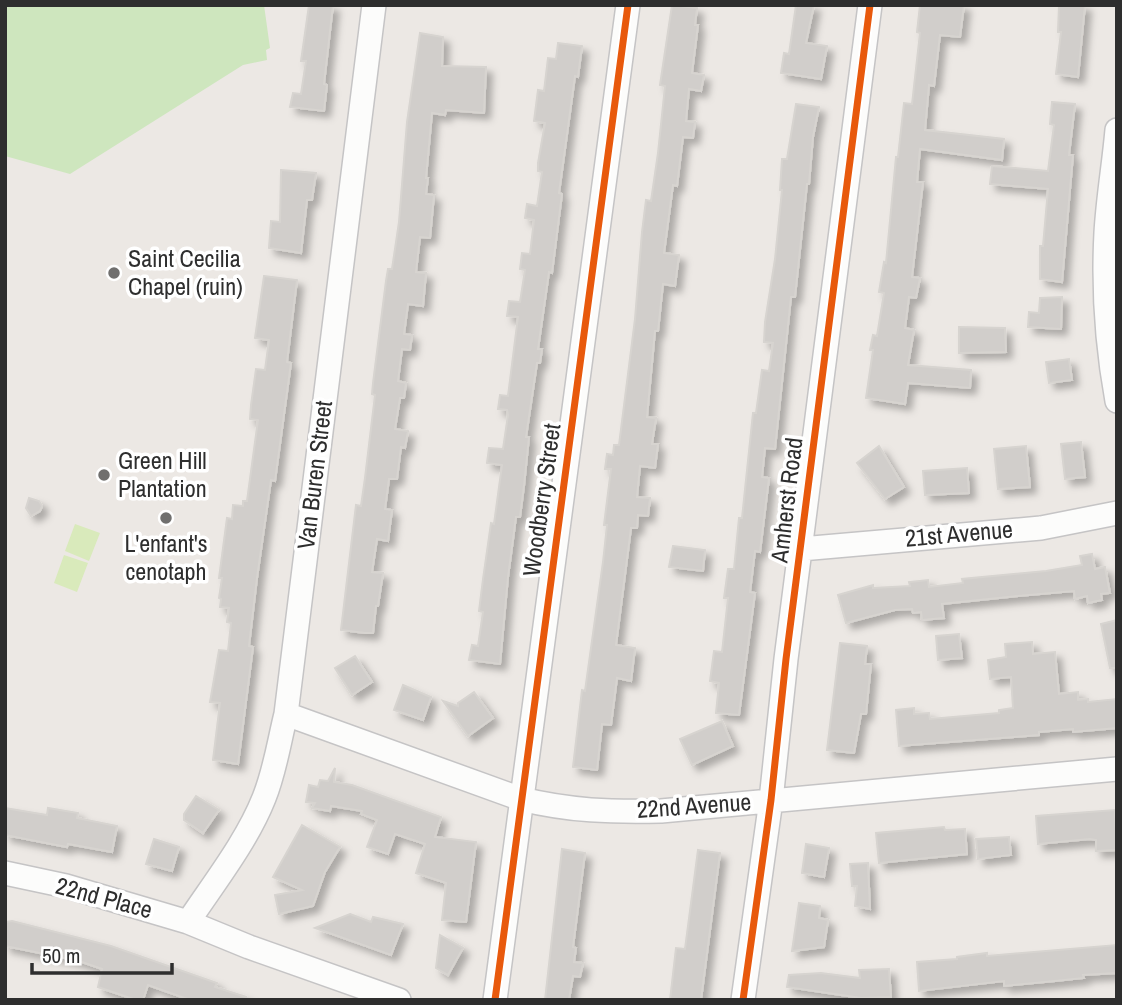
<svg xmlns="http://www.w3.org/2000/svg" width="1122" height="1005" font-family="'Archivo Narrow',sans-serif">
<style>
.green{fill:#cee6be}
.pitch{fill:#d9eabb}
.building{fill:#d1cecb;stroke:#d7d4d0;stroke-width:2;filter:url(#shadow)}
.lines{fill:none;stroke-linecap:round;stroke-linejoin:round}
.street-casing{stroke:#c5c4c5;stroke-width:26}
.street{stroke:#fcfcfb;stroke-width:23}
.cycleway-casing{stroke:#fff;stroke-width:11}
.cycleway{stroke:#e8590c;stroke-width:7}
.poi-dot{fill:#706f6e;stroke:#fff;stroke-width:2.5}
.labels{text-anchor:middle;stroke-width:7;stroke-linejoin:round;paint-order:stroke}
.poi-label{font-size:24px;fill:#2e2e2e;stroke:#fff;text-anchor:start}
.street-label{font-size:24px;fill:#2e2e2e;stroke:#fff}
</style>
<defs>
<filter id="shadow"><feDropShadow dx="6" dy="6" stdDeviation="3.5" flood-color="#0004"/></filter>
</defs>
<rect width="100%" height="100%" fill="#ece8e4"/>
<path class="green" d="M5 5H264L270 48 266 50 267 60 243 65 70 174 5 156Z"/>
<path class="pitch" d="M75 524 100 533 89 561 65 551Z
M64 555 88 563 77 592 54 583Z"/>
<path class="building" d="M309 5H333L324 84 327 85 324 111 290 107 293 93 301 94 306 61H301Z
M672 5 697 8 695 25H698L692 73 704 75 701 91 689 89 686 121 695 122 693 138 683 137 677 186 673 185 664 253 679 255 675 286 663 284 658 331H655L647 417 656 418 652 444H658L655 468 640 466 637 497 650 498 648 516 638 515 637 528H631L616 645 635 648 631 681 617 678 611 725 602 724 597 770 573 767 582 690 585 691 603 562 607 525H604L611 469H605L607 454 613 455 614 445H619L635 319 642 232 646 200 651 201 658 153 665 86 660 85Z
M796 5H814L806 43 827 46 821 79 781 73 784 53 789 54Z
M920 5H964L960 37 940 35 934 86 929 85 925 130 1004 139 1002 160 920 149 917 182H923L912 277 920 278 916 298 909 297 905 328 914 330 908 365 971 370 970 388 908 383 905 404 866 398 873 350H870L873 335 877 336 884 293 879 292 884 262 886 263 896 157H898L904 103 912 104 920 33 917 32Z
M1059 5H1085L1078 77 1056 74 1061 32H1058Z
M420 33 443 37 442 66 486 67 484 113 446 110 445 115 432 113 426 178H428L426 194 434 195 430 238 420 237 416 272 426 273 423 306 408 304 404 334 412 335 410 350 402 349 398 381 406 383 404 398H400L395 429 408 431 405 448 401 447 397 479H389L385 509 392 510 388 541 377 539 372 572 383 573 378 606H376L373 633H365L341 630 356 505 361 506 365 478 375 395 372 394 373 383 386 281 388 269H392L399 222 407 122Z
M558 43 582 46 578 77 575 76 559 193 562 194 552 273 549 272 538 349H542L540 363H537L526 437H529L524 486 520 517H516L508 577 500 664 469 660 472 645 478 646 483 612 479 611 483 579 491 523 494 524 502 465 487 463 489 448 503 449 508 415 507 410 498 409 500 395 508 396 518 317 507 316 509 301 520 302 525 270 520 269 522 253 530 254 534 220 525 218 527 204 537 206 542 172 538 171V163L545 123 534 121 538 90 544 91 548 58 556 59Z
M1052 102 1075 104 1069 155H1073L1062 282 1040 279V246H1043L1048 189 990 184 992 166 1048 171 1054 125 1050 124Z
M796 104 819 107 813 137 809 184H807L795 297H791L775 449 765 448 762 477 769 478 760 552 755 551 750 592 755 593 739 715 716 713 719 683 710 681 714 651 722 652 728 598H724L728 569H734L739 518H742L753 413H756L762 370 769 371 773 343 764 342 765 322 775 259 782 190H780L782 159H787Z
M281 170 316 173 312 200H307L301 253 269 248 271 221 280 222Z
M264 276 297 280 287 362 291 363 275 481 271 480 257 578 249 646 253 647 238 764 213 760 220 703 210 702 219 650 228 651 231 623 227 622 229 608 220 607 221 599 219 598 222 578H219L227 518 232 519 233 505 243 506V501H247L258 420 250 419 251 405 256 369 265 370 269 340 255 338Z
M1062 297 1061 329 1028 327 1029 312 1039 313 1040 298Z
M959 327 1005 328 1006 352 959 353Z
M1069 359 1072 380 1049 383 1046 362Z
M1081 442 1085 477 1065 479 1061 444Z
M879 446 904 487 885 499 857 463Z
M1026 446 1030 487 998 489 994 449Z
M967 468 969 493 925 495 923 471Z
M29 498 39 501 42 506 40 511 31 516 26 508Z
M673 546 705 550 703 571 669 567Z
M1092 554 1095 569 1105 567 1110 593 1101 594 1102 600 1088 603 1087 596 1075 599 1074 591 1018 596 942 604 944 618 922 620 921 612 913 613 912 609 895 610 846 623 838 595 873 585V588L910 586 909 582 928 580 929 587 963 583 962 579 1046 571 1082 565 1080 556Z
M1117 620V668H1110L1101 624Z
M959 634 962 658 938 660 936 636Z
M1032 642 1033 654 1055 652 1059 694 1078 692V700L1088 699V702L1117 699V728L1073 732V729L1039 732V735L899 746 896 710 914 708V714L929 713 930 719 999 713V710L1013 708 1011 677 990 679 988 660 1006 657 1005 644Z
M840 643 867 646 865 664H871L866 714H861L854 753 827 750Z
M355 656 372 682 352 695 335 668Z
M403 685 431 697 423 720 394 710Z
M474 692 493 718 468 736 443 701 458 706V703Z
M722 721 733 746 692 765 680 739Z
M335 768 334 782 352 785 441 817 435 837 476 842 466 922 442 920 446 883 416 873 425 844 395 834 388 854 367 847 377 820 361 814 362 811 331 806 330 811 312 808 315 803 306 802 309 785 318 787 320 780 328 781Z
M196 796 219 810 203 833 184 820V814Z
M5 808 47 815 48 808 78 813 77 818 117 826 112 852 68 844 67 847 51 844 5 835Z
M1115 810 1117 850 1096 851V840L1090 839 1038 844 1036 816Z
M302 825 340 847 325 872 313 906 279 914 275 895 302 890 273 877Z
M944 827 945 830 965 829 967 854 879 863 876 833Z
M1009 837 1011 855 978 859 976 839Z
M154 839 179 847 172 871 146 864Z
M806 844 829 848 824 877 802 873Z
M562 849 585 853 573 947 576 948 574 962 583 963 580 977 573 976 569 1000H545Z
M698 850 720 853 701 1000H670L676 948 685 949Z
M868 863V865L870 909 855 906 857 886H852L850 864Z
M799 903 820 906 819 918 828 920 824 947 792 951Z
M350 914 371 922 373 917 403 924 391 955 315 928Z
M12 921 111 946 217 983 215 987 246 997 245 1000H190L148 985 143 1000H136L98 987 102 969 79 961 5 946V922Z
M440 935 463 948 448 975 436 968Z
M1117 945V973L1083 975 1084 978 1055 981 1004 986V981L919 991 917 962 957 959V957L987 953V956Z
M889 969 891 997 861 998 787 987 789 975 821 973 860 978 859 970Z"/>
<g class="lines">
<g class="street-casing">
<path id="street" d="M1117 130C1114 164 1108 198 1106 233 1103 289 1107 346 1117 401
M801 549 1041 528 1117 513
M286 714 521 799C571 811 610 812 661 811L1117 769
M5 873 66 886 188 922 249 947 399 1000
M188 922C214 883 247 841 264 798 275 771 279 742 286 714L374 5
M495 1000 628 5
M743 1000 771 800 786 659 870 5"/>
</g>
<use href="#street" class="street"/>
<g class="cycleway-casing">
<path id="cycleway" d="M495 1000 628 5
M743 1000 771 800 786 659 870 5"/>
</g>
<use href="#cycleway" class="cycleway"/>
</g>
<g class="poi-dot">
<circle cx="114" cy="273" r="7"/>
<circle cx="104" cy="475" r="7"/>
<circle cx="166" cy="518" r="7"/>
</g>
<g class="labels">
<g class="poi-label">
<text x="128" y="267">Saint Cecilia<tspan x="128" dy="28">Chapel (ruin)</tspan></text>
<text x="118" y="469">Green Hill<tspan x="118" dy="28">Plantation</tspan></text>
<text x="166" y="552" text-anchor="middle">L'enfant's<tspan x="166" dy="28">cenotaph</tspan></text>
</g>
<g class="street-label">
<text transform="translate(315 475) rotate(-83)" y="8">Van Buren Street</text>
<text transform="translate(542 500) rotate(-82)" y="8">Woodberry Street</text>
<text transform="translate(787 500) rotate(-83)" y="8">Amherst Road</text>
<text transform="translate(959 534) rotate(-5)" y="8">21st Avenue</text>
<text transform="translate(694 806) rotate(-4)" y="8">22nd Avenue</text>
<text transform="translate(104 898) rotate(15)" y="8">22nd Place</text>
</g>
</g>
<rect width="1122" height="1005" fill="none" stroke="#2e2e2e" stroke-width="14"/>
<path d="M32 963v10h140v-10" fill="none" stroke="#2e2e2e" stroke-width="3.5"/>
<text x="42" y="963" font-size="21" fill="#2e2e2e" stroke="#ffffff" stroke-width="5" paint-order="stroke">50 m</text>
</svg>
